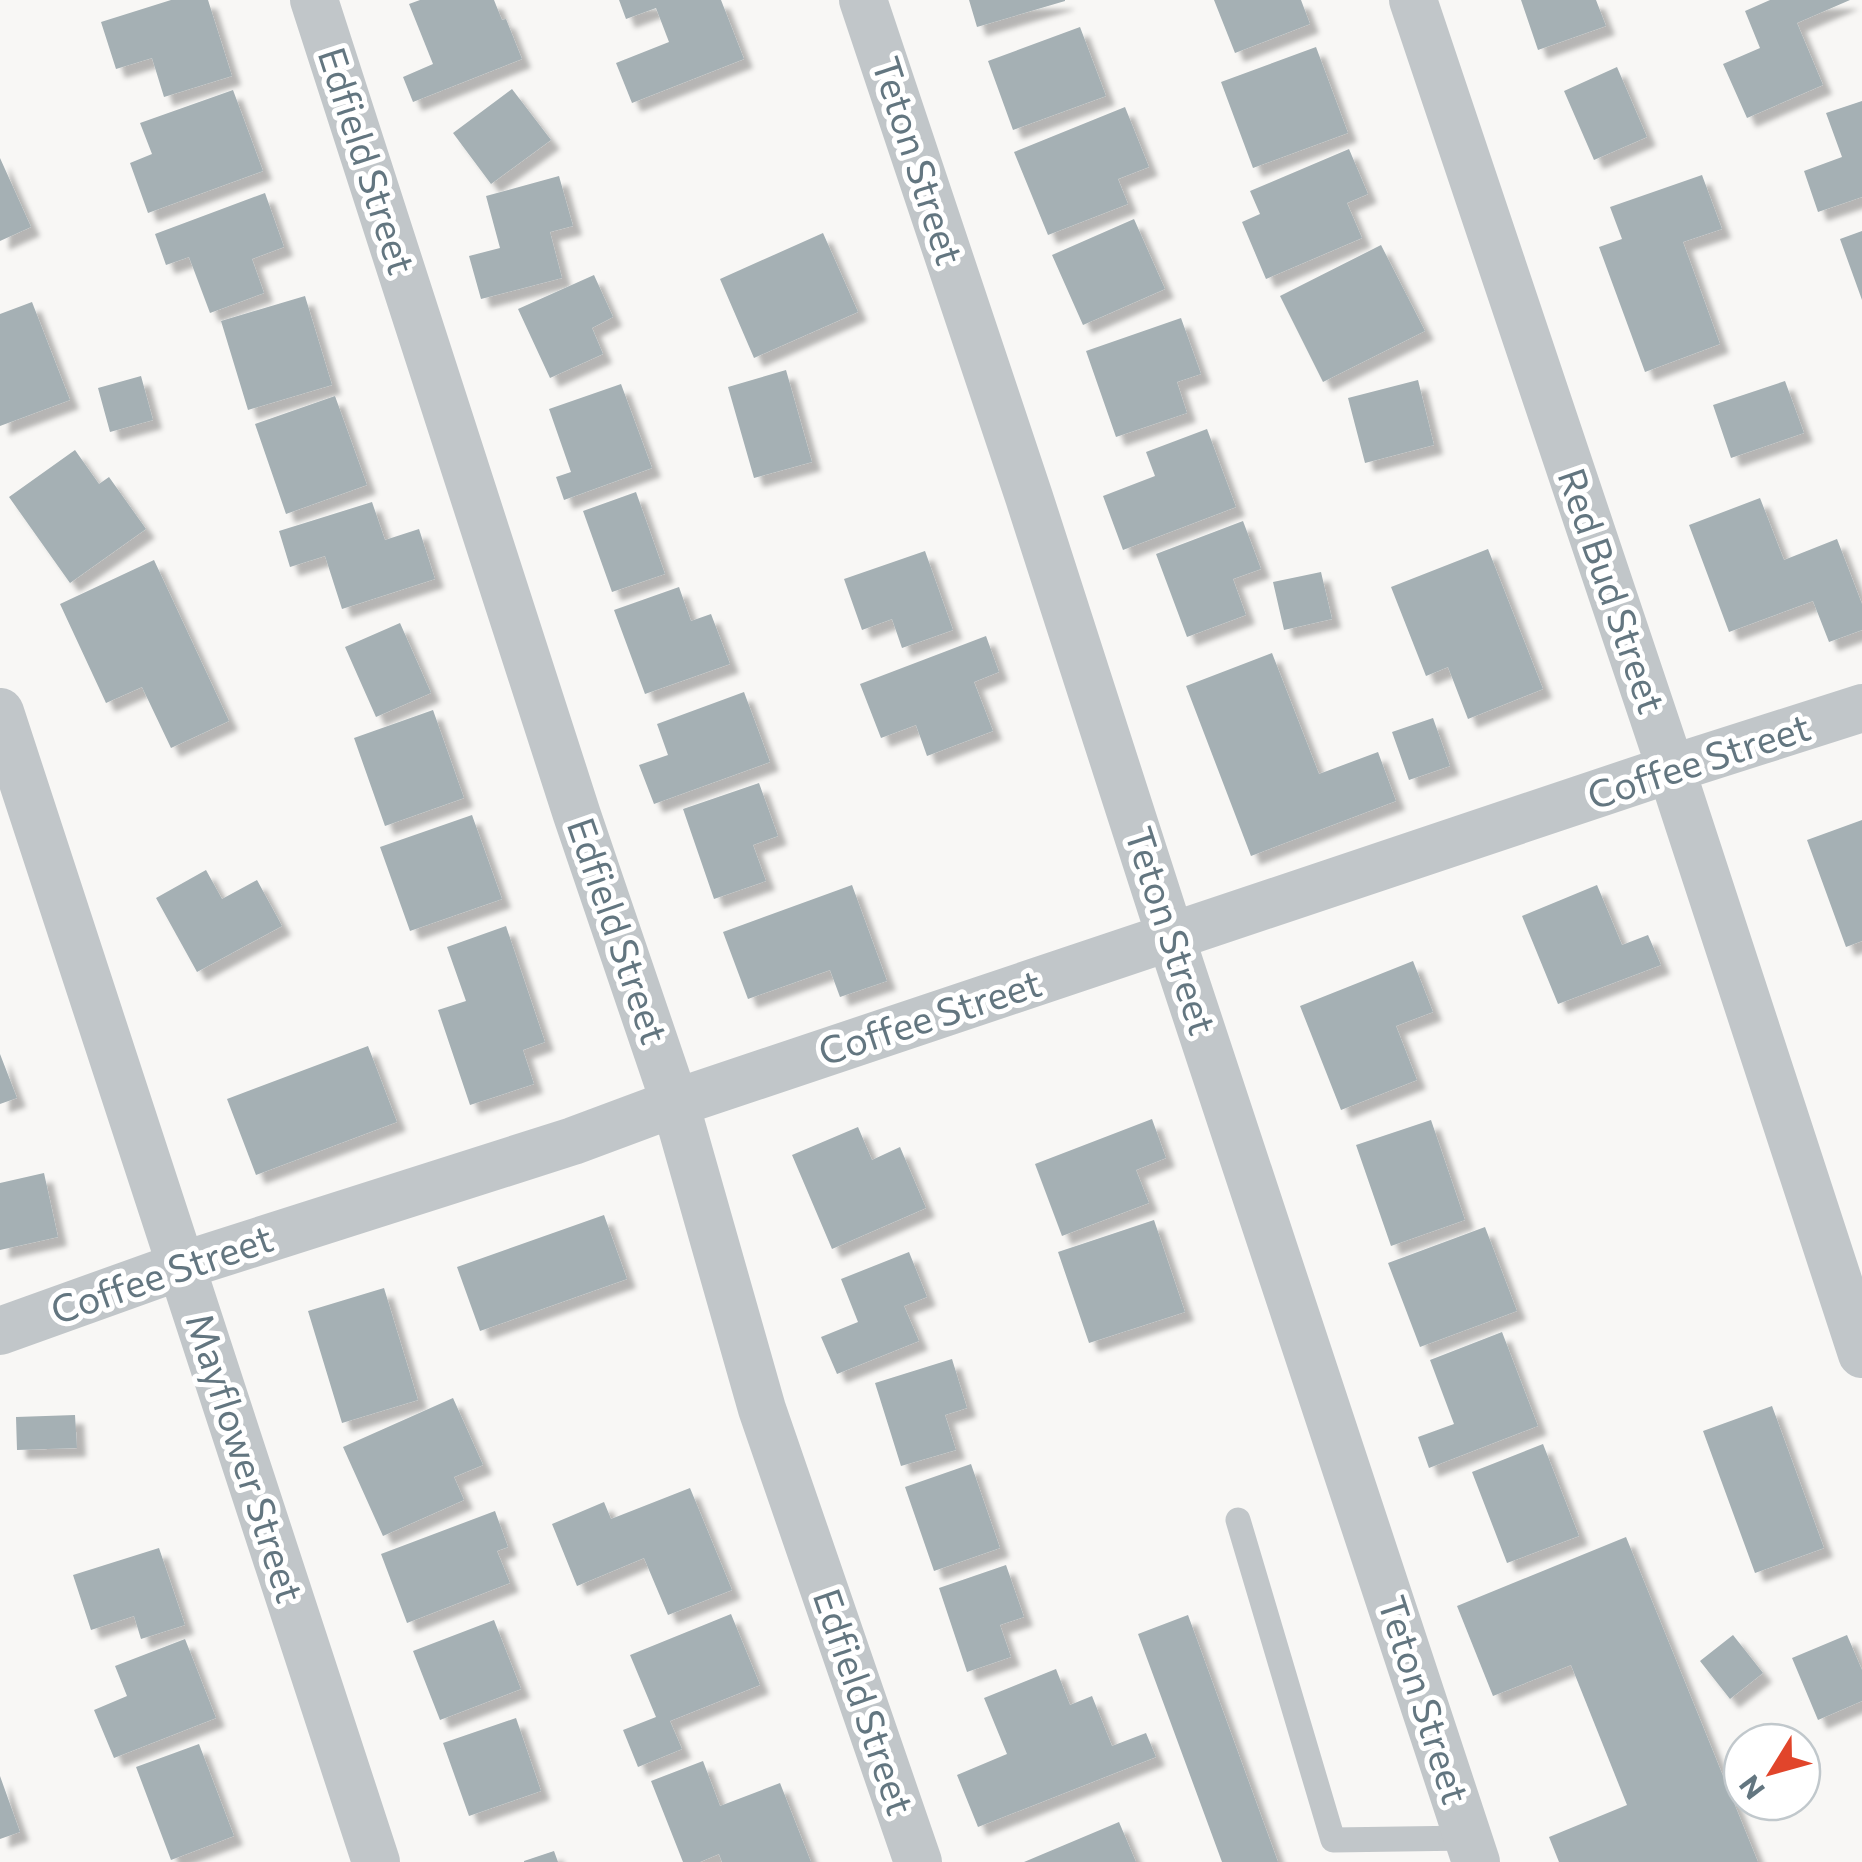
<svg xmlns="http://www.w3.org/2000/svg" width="1862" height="1862" font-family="Commissioner,sans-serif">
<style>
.building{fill:#a5b0b4;filter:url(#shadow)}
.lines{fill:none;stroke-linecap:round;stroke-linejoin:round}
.service{stroke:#c1c6c9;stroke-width:25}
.minor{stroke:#c1c6c9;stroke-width:48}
.labels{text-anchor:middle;stroke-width:10;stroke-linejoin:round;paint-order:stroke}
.street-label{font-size:38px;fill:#637680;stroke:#fff}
</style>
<defs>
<filter id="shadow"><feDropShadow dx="9" dy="9" stdDeviation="2.5" flood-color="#0004"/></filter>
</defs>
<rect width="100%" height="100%" fill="#f8f7f5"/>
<path class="building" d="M171 0H208L232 76 164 97 152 58 116 69 101 22Z
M420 0H494L502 20 506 19 522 59 413 102 403 77 433 64 409 4Z
M619 0H721L744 59 632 103 616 63 669 42 656 8 626 19Z
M969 0H1065V1L977 27Z
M1214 0H1301L1310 24 1235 53Z
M1521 0H1596L1606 26 1538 50Z
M1770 0H1850L1797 23 1823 85 1747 118 1723 64 1760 48 1745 11Z
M1080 27 1106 96 1013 130 988 61Z
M1316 47 1348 133 1253 168 1221 82Z
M1617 67 1647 137 1594 160 1564 91Z
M512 89 551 140 491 184 453 133Z
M233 90 263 171 148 213 130 163 152 154 140 123Z
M1862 101V197L1818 212 1804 171 1842 157 1826 113Z
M1125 107 1149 167 1118 179 1128 204 1048 235 1014 152Z
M1349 149 1368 194 1347 203 1362 238 1266 279 1242 222 1260 214 1250 191Z
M0 158 31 227 0 241Z
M1702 175 1722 229 1683 242 1720 344 1645 372 1599 247 1622 239 1610 207Z
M559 176 573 226 550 232 562 278 481 299 469 256 500 248 486 196Z
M265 193 284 247 252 259 264 293 210 313 189 257 166 265 155 234Z
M1134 219 1165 289 1083 325 1052 255Z
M1862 231V300L1840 239Z
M823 233 858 312 754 358 720 279Z
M1381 245 1425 331 1323 382 1280 296Z
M594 275 613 317 592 328 603 354 550 378 518 309Z
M305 296 332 385 248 410 221 321Z
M32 302 70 400 0 426V314Z
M1181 318 1201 374 1177 382 1187 413 1116 437 1086 351Z
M786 370 812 462 754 478 728 387Z
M141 376 153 420 110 432 98 388Z
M1418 380 1434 445 1365 463 1348 398Z
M1785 381 1804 433 1731 458 1713 405Z
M621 384 652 468 564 500 556 477 571 472 549 409Z
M335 396 367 485 286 514 255 424Z
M1207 429 1236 507 1123 550 1103 496 1155 476 1146 452Z
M75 450 99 484 109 477 146 529 70 583 9 497Z
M636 492 665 574 612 592 583 511Z
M1760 498 1784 560 1837 539 1862 604V630L1829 642 1813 601 1729 632 1689 525Z
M372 502 385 540 419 529 435 579 342 609 325 556 290 567 279 531Z
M1243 521 1261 569 1233 579 1246 615 1187 637 1156 554Z
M1488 549 1543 689 1468 719 1448 667 1426 676 1391 587Z
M925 551 953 630 902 648 892 619 862 630 844 579Z
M154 560 229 721 171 748 142 687 106 703 60 604Z
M1321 572 1332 619 1284 630 1273 582Z
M679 587 691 621 711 614 730 664 645 694 614 610Z
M400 623 431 693 376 717 345 647Z
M986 636 999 672 974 682 993 731 927 756 916 725 881 738 860 684Z
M1272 653 1319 774 1378 752 1396 801 1251 856 1186 686Z
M744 692 770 762 654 804 639 765 668 755 657 724Z
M433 710 464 798 385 826 354 738Z
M1433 718 1450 766 1409 780 1392 732Z
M759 783 778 836 753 845 766 881 714 899 683 809Z
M472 815 502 899 410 931 380 847Z
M1862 820V941L1846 947 1807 840Z
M206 870 222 899 257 880 282 926 197 972 156 898Z
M852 885 887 981 840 997 830 970 748 999 723 932Z
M1597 885 1622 945 1648 935 1661 965 1558 1004 1522 916Z
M506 926 545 1042 523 1050 534 1084 470 1105 438 1010 466 1001 447 947Z
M1413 961 1433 1012 1396 1026 1417 1080 1341 1110 1300 1006Z
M368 1046 397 1122 256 1175 227 1099Z
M0 1054 17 1098 0 1104Z
M1152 1119 1166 1158 1136 1170 1149 1203 1062 1236 1035 1164Z
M1431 1120 1465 1220 1391 1246 1356 1145Z
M858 1127 872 1160 900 1147 926 1208 832 1249 792 1155Z
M44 1173 58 1237 0 1250V1183Z
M604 1215 627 1279 480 1331 457 1267Z
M1154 1220 1185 1312 1089 1343 1058 1252Z
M1485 1227 1517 1311 1420 1347 1388 1263Z
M909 1252 927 1297 904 1306 919 1341 837 1374 821 1337 858 1322 841 1279Z
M384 1288 418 1400 342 1423 308 1311Z
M1502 1332 1538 1426 1429 1468 1418 1437 1454 1424 1430 1360Z
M952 1359 967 1408 945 1415 956 1450 901 1466 875 1383Z
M453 1398 483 1465 454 1477 464 1500 383 1536 343 1447Z
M1772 1406 1824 1548 1755 1573 1703 1431Z
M75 1415 77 1448 17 1450 16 1417Z
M1543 1444 1579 1536 1507 1563 1472 1472Z
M971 1464 1000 1548 934 1571 905 1487Z
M690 1488 732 1590 668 1615 644 1558 577 1586 552 1524 604 1502 611 1519Z
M495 1511 508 1547 497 1551 510 1583 407 1623 381 1554Z
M1626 1537 1758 1862H1559L1549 1837 1627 1805 1571 1665 1493 1696 1457 1606Z
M159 1548 185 1625 141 1639 134 1616 91 1630 73 1575Z
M1006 1565 1024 1617 1000 1625 1011 1657 967 1672 939 1588Z
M731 1614 760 1685 670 1721 682 1749 638 1767 623 1730 656 1717 630 1655Z
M1188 1615 1278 1862H1222L1138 1634Z
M494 1620 521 1689 440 1720 413 1651Z
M1733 1635 1763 1673 1730 1699 1700 1661Z
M1847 1635 1862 1670V1701L1818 1720 1792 1658Z
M185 1639 216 1718 114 1758 94 1710 127 1696 115 1666Z
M1056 1669 1070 1705 1092 1696 1112 1746 1146 1733 1156 1757 978 1827 957 1775 1007 1754 984 1698Z
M516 1718 541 1791 469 1816 443 1743Z
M199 1744 234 1836 171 1860 136 1767Z
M703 1761 720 1806 780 1783 811 1862H722L719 1854 700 1862H683L651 1781Z
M0 1776 20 1832 0 1839Z
M1119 1822 1136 1862H1024Z
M554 1851 558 1862H524V1861Z"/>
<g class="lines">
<path class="service" d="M1238 1520 1333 1840 1469 1838"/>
<path class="minor" d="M314 0 577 815 675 1103 762 1409 918 1862
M863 0 1029 497 1171 938 1476 1862
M1413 0 1671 769 1862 1354
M0 712 376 1862
M0 1331 181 1266 573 1141 675 1103 1671 769 1862 708"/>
</g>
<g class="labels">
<g class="street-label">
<text transform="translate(366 161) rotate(72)" y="13">Edfield Street</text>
<text transform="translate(917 161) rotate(72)" y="13">Teton Street</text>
<text transform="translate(1611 591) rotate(71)" y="13">Red Bud Street</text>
<text transform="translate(1699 762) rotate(-18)" y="13">Coffee Street</text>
<text transform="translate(617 931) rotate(71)" y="13">Edfield Street</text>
<text transform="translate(1170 931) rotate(72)" y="13">Teton Street</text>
<text transform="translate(930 1018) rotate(-18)" y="13">Coffee Street</text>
<text transform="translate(162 1275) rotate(-19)" y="13">Coffee Street</text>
<text transform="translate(244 1458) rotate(72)" y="13">Mayflower Street</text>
<text transform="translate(1423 1700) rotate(72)" y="13">Teton Street</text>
<text transform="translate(863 1702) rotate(71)" y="13">Edfield Street</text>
</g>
</g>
<g transform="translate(1772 1772) rotate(233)"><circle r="48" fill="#ffffff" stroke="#c1c8cc" stroke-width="2.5"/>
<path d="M0-8L18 38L0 25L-18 38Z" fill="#e1452b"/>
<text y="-15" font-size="28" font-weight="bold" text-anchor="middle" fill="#637680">N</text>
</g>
</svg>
